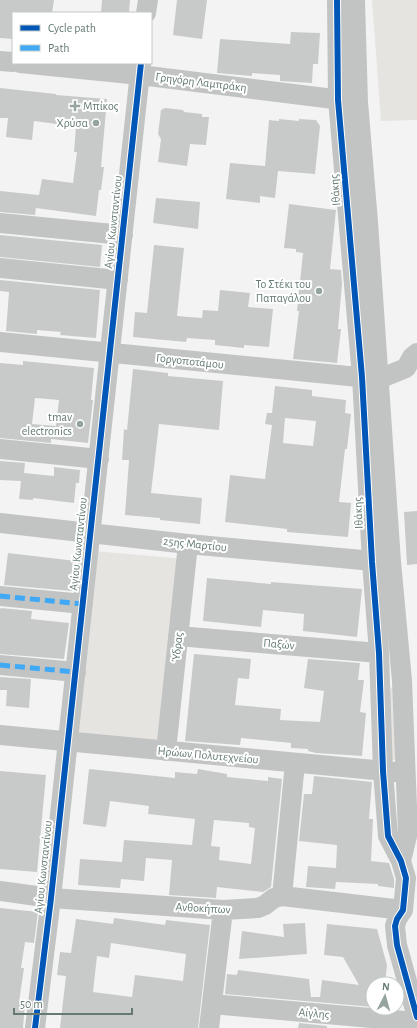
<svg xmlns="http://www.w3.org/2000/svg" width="417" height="1028" font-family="'Alegreya Sans',sans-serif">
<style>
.green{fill:#e5e4e1}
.building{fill:#c8cac9;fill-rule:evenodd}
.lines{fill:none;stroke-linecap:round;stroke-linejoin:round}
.minor{stroke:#c2c3c3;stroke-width:20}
.quiet{stroke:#3fa9f5;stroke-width:5;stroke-dasharray:10 5;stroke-linecap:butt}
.cycleway-casing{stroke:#fff;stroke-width:8}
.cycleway{stroke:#0057b8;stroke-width:6}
.poi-dot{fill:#96a4a0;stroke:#fff;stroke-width:1.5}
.labels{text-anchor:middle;stroke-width:4;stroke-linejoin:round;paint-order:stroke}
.street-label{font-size:12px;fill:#647a73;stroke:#fff}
.poi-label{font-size:12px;fill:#647a73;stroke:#fff;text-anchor:end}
</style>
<rect width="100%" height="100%" fill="#f4f3f3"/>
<path class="green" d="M372 0H417V120L381 121Z
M94 551 185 559 160 743 76 737Z
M397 687 402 759 392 760 386 688Z"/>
<path class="building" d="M0 0H54L52 13H13V39L0 38Z
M102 0H130L129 13H101Z
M177 0H207L202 39 173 35Z
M291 32 320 33 318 64H313L312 83 280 81V75L252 73V76L217 73 220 39 290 44Z
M0 88 56 94V95L107 99 101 167H104L101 190H99L96 216 36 208 35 215 0 212V191L39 195 42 179 73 183 77 152H74L76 127 64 126V125L34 121 32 140 6 137 8 118H0Z
M165 108 183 110 184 112 202 114V117H209L206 145 190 144 187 166 158 162 161 139 158 134 161 110Z
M279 119 299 121V119L316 120 320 126 315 174 278 171 275 198 260 196V203L226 199 230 163 265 166 269 120 279 121Z
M156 198 200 202 198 229 153 223Z
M289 204 336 210 330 269 341 270 342 284 338 329H341L337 363 293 359 299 311H297L303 253 296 252V249L284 248Z
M0 235 102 245 100 267 0 257Z
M154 245 184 248 177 316 202 318 203 310 218 311 220 290 250 293 248 307 273 309 269 347 244 345V348L215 345V340L187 338 186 342 133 337 135 312 147 313Z
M0 280 100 290 96 338 60 335 61 332 37 330V334L6 331 9 292 0 291Z
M23 361 94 368 91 400H93L88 443 51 439V443L0 438V363L23 365ZM35 398 59 400 56 426 32 424Z
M133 369 168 373V376L223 381 219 430 159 424 151 493 202 498 200 524 160 520V518L125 515 129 460H122L124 429 127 430Z
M275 386 312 390V396L346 400 345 413 351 414 347 449H345L339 502 351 503 348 537 287 532V529L225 522 230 475 265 479 272 425 265 424 267 413H272ZM285 418 316 421 313 446 283 443Z
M0 461 25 463 24 473 54 476V467L80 470 79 483H76L74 503 33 498V500L19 499 21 481 0 480Z
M417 511V564L407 565 404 512Z
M8 553 76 561 72 591 4 585Z
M207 578 271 584V582L362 589 357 637 303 631 304 614 263 610 261 627 203 621Z
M1 608 32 611 31 619 69 623 64 659 0 654V609Z
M194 654 251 659 249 679 238 678 235 705 281 709 280 720 320 722 324 691 304 688 308 659 360 663 358 680H364L360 712 366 713 362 756 316 753 308 751V749L291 748V743L241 738 240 745 185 741Z
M0 677 31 679 29 708 6 706 7 690H0Z
M89 769 175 778V772L197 774 198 769 227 774V777L268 781V777L282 779 271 887 263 892 217 887 216 898 169 895 172 860 146 858 144 881 121 879 120 888 78 885 80 859 122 862 124 840 192 845 195 819 148 814 149 806 110 801 106 827 83 824ZM214 820 249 823V827L255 828 251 864 219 860 220 847 211 846Z
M0 771 46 775 37 872 0 869Z
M314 776 372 782 369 819H373L371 861 389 863 394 879V888L378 886V884L336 882 335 889 306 887 308 866 336 868 337 845 299 841 304 794H312Z
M0 908 38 912 34 943 25 942 21 968H24L19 1002 25 1003 23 1028H0Z
M114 918 165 925 166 920 210 925 198 1028H60L66 976 57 975 60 952 71 953 76 919 113 924ZM111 943 186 954 183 981 135 975 132 997 93 992 97 956 109 958Z
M305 923 307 954 239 959 242 931 284 937 283 924Z
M327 924 377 929 387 965 385 984H373V1007L225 994 227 974 237 975 238 970 309 979 311 997H320L322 980 359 985 343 957 324 955Z
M299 1023 327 1026V1028H298Z"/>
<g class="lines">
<path class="minor" d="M337 0 338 100 362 377 372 562 379 653 383 771 388 836 401 861 406 878 403 910 397 919 395 926 397 945 417 1017
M355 0 358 102 368 222 391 562 402 681 408 832 401 861
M146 13 148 0
M0 61 13 62
M20 63 140 75 350 101
M0 223 123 235
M0 268 118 280
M0 342 379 379 406 368 412 357 417 353
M0 449 99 459
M0 523 188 544 384 562
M0 596 83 604
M178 636 379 653
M0 665 76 672
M0 735 396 772
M166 751 188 544
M0 891 51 898 223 910 258 908 265 905 274 898 282 896 403 910
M282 896 295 763
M212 1004 417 1022
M35 1028 51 898 141 63
M209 1028 223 910"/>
<path class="quiet" d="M0 596 83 604
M0 665 76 672"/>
<g class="cycleway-casing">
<path id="cycleway" d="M337 0 338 100 362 377 372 562 379 653 383 771 388 836 401 861 406 878 403 910 397 919 395 926 397 945 417 1017
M35 1028 51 898 141 63"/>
</g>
<use href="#cycleway" class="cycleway"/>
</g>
<g class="poi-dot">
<path d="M73 100h4v4h4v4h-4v4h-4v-4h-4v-4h4z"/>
<circle cx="96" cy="123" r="4"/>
<circle cx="319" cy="291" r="4"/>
<circle cx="80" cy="424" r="4"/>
</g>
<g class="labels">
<g class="street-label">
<text transform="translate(201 82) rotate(7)" y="4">Γρηγόρη Λαμπράκη</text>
<text transform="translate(335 190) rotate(-95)" y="4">Ιθάκης</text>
<text transform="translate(113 222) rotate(-84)" y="4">Αγίου Κωνσταντίνου</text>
<text transform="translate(190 361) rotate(6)" y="4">Γοργοποτάμου</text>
<text transform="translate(358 513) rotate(-93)" y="4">Ιθάκης</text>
<text transform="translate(78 544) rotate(-84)" y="4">Αγίου Κωνσταντίνου</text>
<text transform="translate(195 544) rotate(6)" y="4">25ης Μαρτίου</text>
<text transform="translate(279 644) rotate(5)" y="4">Παξών</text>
<text transform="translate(177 647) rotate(-84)" y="4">Ύδρας</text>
<text transform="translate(208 755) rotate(5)" y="4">Ηρώων Πολυτεχνείου</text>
<text transform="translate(43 867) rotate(-84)" y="4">Αγίου Κωνσταντίνου</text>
<text transform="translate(203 908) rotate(3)" y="4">Ανθοκήπων</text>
<text transform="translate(314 1013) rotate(5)" y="4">Αίγλης</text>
</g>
<g class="poi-label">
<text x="83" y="110" text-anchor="start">Μπίκος</text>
<text x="88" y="127">Χρύσα</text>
<text x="311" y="288">Το Στέκι του<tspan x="311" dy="14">Παπαγάλου</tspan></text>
<text x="72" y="421">tmav<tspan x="72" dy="14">electronics</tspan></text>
</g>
</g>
<rect x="12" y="12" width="140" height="52" fill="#ffffff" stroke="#c1cac7"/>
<rect x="20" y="25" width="20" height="6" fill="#0057b8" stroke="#c1cac7"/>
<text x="48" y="32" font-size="12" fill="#647a73">Cycle path</text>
<rect x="20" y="45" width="20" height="6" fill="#3fa9f5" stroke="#c1cac7"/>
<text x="48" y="52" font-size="12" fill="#647a73">Path</text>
<g transform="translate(385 996) rotate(6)"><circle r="19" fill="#ffffff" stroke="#c1cac7"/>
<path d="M0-3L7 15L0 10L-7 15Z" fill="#96a4a0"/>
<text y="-6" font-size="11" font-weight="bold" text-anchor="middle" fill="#647a73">N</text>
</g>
<path d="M14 1008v6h118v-6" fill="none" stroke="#647a73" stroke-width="2"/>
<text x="20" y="1008" font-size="12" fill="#647a73" stroke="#ffffff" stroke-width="3" paint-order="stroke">50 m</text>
</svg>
